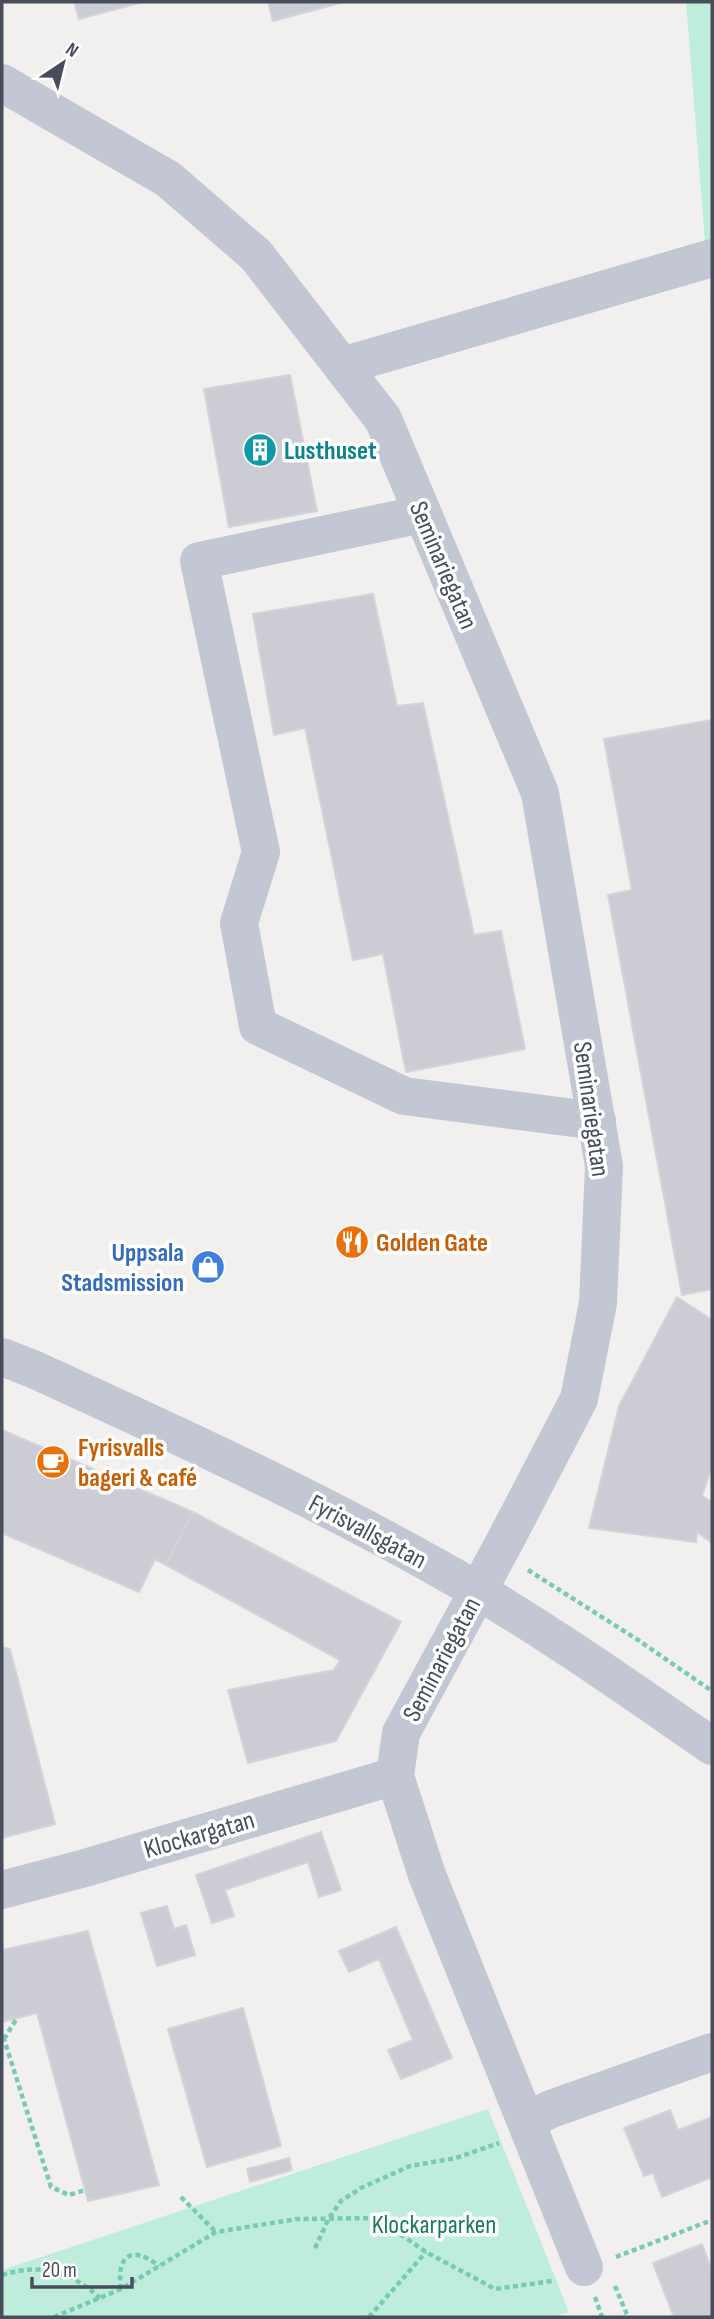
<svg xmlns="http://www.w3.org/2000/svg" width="714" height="2319" font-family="'Sofia Sans Condensed',sans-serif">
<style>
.green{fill:#bfeddc}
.building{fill:#cccdd4;stroke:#d3d3da;stroke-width:2}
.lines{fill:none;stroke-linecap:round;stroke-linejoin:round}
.path{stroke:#78cab6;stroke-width:4.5;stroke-dasharray:5 3.5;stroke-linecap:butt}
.minor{stroke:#c3c7d3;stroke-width:38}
.labels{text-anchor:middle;stroke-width:7;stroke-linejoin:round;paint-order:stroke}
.culture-label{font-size:26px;font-weight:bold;fill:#0d838f;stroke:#fff;text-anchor:start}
.street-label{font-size:26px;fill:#484d5c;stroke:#fff}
.food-label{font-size:26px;font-weight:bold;fill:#c56008;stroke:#fff;text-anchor:start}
.shop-label{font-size:26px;font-weight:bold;fill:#366cbe;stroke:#fff;text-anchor:end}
.park-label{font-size:26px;fill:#1b7b62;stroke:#fff}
</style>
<rect width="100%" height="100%" fill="#f1f0ef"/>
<path class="green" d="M686 2H712V316L710 307 712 258 705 241Z
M488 2109 569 2312 553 2317H2V2270Z"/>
<path class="building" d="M74 2H143L79 19Z
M268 2H344L273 21Z
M290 375 317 511 229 527 204 389Z
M373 594 397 706 423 703 474 935 501 931 525 1049 406 1072 383 954 353 960 305 728 274 735 253 614Z
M712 720V1289L682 1295 608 895 632 890 604 739Z
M677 1297 712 1320V1465L702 1496 712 1502V1543L697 1532 696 1542 589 1528 619 1406Z
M2 1430 193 1512 166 1565 155 1559 139 1592 2 1533Z
M193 1512 401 1622 336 1741 248 1763 228 1690 334 1670 340 1660 166 1565Z
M2 1647 10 1649 55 1824 2 1838Z
M321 1832 341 1890 319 1897 308 1862 225 1890 234 1916 212 1923 196 1875Z
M167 1906 174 1929 186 1925 195 1955 157 1966 141 1913Z
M396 1927 452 2058 401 2079 388 2050 413 2040 379 1959 349 1972 339 1951Z
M88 1931 159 2185 88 2201 37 2013 2 2022V1950Z
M243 2008 281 2146 207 2167 168 2029Z
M670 2110 678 2130 712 2117V2177L662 2197 653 2173 644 2176 624 2128Z
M289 2158 292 2170 250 2182 247 2169Z
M702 2244 712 2271V2317H674L653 2263Z"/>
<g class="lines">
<path class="path" d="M528 1570 638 1640 712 1691
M4 2039 17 2018
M2 2040 4 2039 51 2187 69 2195 85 2190
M181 2197 216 2232
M315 2248 329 2218 341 2201 361 2188 410 2166 456 2158 499 2143
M616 2257 712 2220
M2 2275C43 2263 68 2270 100 2298
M615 2286 628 2317
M121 2289C116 2256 131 2244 159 2266
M595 2297 602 2317
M54 2317 121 2289 216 2232 297 2219 377 2218 426 2252 495 2289 552 2281
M369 2317 426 2252"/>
<path class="minor" d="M2 83 168 179 256 255 383 419 540 793 604 1166 598 1303 579 1399 505 1541 401 1733 395 1776 427 1875 584 2267
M342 366 712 258
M423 514 199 561 261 852 239 923 258 1026 404 1096 597 1121
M2 1357 33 1369C184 1438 335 1507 478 1591 559 1639 635 1693 712 1746
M2 1890 85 1868 395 1776
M526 2121 551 2109 712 2052"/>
</g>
<defs>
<g id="building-disc" transform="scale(1.75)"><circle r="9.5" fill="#0f9aa8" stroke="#fff"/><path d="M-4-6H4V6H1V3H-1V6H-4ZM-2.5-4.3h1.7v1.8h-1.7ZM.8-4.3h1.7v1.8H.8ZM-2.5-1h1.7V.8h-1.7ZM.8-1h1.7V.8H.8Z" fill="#fff"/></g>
<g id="restaurant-disc" transform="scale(1.75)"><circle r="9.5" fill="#e8710a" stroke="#fff"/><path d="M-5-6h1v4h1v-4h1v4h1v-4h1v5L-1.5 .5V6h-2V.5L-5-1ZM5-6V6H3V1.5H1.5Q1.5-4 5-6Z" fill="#fff"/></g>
<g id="shop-disc" transform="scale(1.75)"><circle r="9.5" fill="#3f7fe0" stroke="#fff"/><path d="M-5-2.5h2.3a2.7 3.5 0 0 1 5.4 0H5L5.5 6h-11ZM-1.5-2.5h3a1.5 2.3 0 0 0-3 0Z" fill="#fff"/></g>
<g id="cafe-disc" transform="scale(1.75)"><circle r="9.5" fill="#e8710a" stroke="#fff"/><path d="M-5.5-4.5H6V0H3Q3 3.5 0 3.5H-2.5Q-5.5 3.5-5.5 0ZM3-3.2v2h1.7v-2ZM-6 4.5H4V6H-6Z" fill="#fff"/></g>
</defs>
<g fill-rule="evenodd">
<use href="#building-disc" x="260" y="450"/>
<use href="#restaurant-disc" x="352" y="1242"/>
<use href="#shop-disc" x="208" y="1267"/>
<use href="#cafe-disc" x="53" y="1462"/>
</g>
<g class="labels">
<g class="culture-label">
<text x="284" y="459">Lusthuset</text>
</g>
<g class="street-label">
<text transform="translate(444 565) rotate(67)" y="9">Seminariegatan</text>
<text transform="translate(592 1109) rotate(82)" y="9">Seminariegatan</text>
<text transform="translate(368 1531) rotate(28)" y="9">Fyrisvallsgatan</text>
<text transform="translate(441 1659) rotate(-62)" y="9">Seminariegatan</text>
<text transform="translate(199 1834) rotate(-16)" y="9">Klockargatan</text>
</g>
<g class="food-label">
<text x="376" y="1251">Golden Gate</text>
<text x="78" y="1456">Fyrisvalls<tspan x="78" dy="30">bageri &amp; café</tspan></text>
</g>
<g class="shop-label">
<text x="184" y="1261">Uppsala<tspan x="184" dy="30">Stadsmission</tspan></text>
</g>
<g class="park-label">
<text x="434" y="2233">Klockarparken</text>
</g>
</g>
<rect width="714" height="2319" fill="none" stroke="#484d5c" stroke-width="7"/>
<g transform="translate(63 63) rotate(35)" stroke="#ffffff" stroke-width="5" paint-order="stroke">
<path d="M0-5L12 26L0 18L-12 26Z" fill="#484d5c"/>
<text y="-10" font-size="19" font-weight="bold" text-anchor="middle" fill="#484d5c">N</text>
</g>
<path d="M32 2277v10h100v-10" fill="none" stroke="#484d5c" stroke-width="3.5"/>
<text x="42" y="2277" font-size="21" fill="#484d5c" stroke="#ffffff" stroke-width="5" paint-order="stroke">20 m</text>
</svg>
